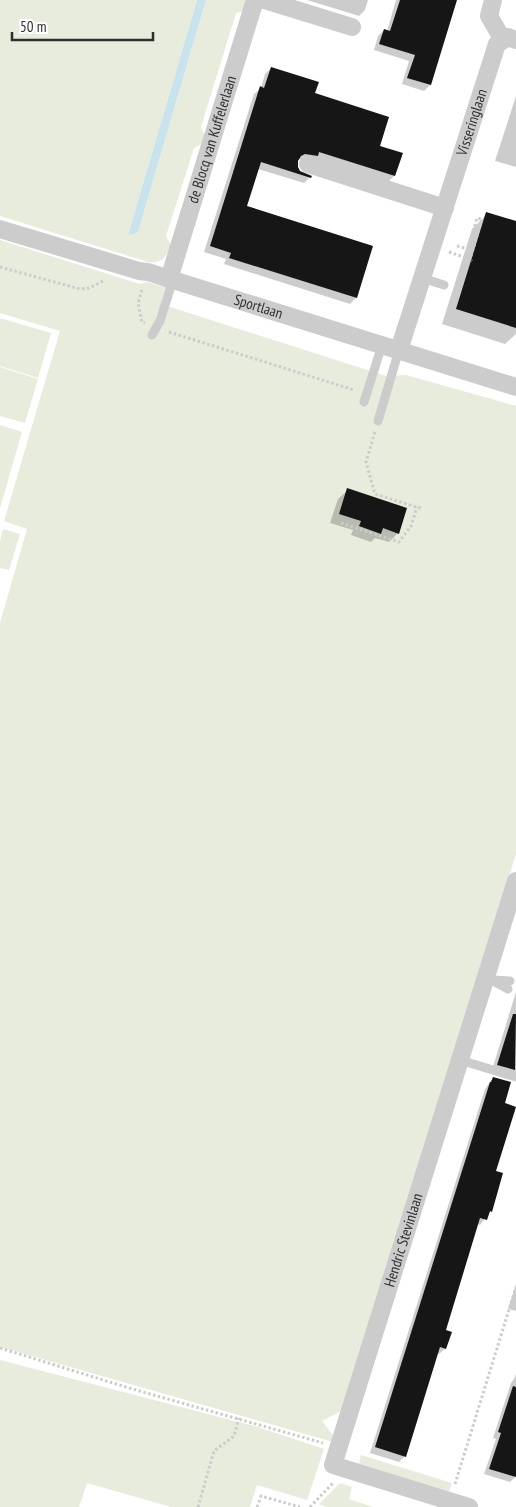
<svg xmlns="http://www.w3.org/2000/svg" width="516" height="1507" font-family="'PT Sans Narrow',sans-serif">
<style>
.green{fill:#e7ecdd}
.water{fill:#c9e3ec}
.shadow{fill:#0003}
.building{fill:#161616}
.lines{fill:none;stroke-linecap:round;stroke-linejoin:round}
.path{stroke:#ccc;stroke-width:3;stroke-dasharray:2.5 2.5;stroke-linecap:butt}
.lane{stroke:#ccc;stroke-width:9}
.street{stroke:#ccc;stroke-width:18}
.labels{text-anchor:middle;stroke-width:5;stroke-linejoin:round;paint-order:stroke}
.street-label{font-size:15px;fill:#2f2f2f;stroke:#fff}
</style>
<rect width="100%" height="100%" fill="#fff"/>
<path class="green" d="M0 0H197L128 235 134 234 138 232 206 0H249L245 11 236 13 201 127 205 136 203 143 194 148 166 236 171 245C167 257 161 264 148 262L0 216Z
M0 240 140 284 147 282 166 287 161 304 386 376 406 375 516 406V854L341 1411 322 1421 333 1435V1442L0 1347V623L27 529 4 521 60 331 0 313Z
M0 318 51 333 38 378 0 366Z
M0 367 38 379 25 423 0 416Z
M0 425 22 432 0 508Z
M3 529 20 534 9 570 0 568V541Z
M0 1360 258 1427 324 1449 307 1500 257 1485 250 1507H171L87 1483 79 1507H0Z
M361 1455 452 1483 449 1492 359 1464Z
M340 1483 352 1487 349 1499 373 1507H326L319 1504Z"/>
<path class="water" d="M197 0H206L138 232 134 234 128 235Z"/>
<path class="shadow" d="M307 0H368L365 10 359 16Z
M396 0H456L430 85 424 91 402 84 409 61 374 50 378 36 384 30 387 31Z
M271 68 313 93 378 147 394 176 388 182 298 159 297 161 299 172 310 177 304 183 258 169 246 207 356 298 350 304 224 264 226 259 204 252 254 94 261 88 265 74Z
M516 96V167L495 161Z
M487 214 516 223V334L505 344 442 324 472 229Z
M348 490 398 533 389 542 375 538 371 542 351 535 353 530 330 523 338 499Z
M516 992V1079L492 1070Z
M493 1078 503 1104 494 1172 491 1211 480 1225 477 1224 445 1331V1349L439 1354 436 1353 405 1456 399 1462 370 1453 485 1089Z
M516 1284V1311L508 1309Z
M516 1374V1476L510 1482 484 1474 496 1439 493 1438 511 1383 514 1379Z"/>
<path class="building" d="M400 0H457L431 85 407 78 415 55 379 44 384 29 390 31Z
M271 67 319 82 315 93 389 117 380 146 403 153 395 176 319 152 318 156 305 154 301 156 298 161V167L300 171 312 176 311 178 261 162 247 206 373 246 357 298 229 258 231 253 210 246 260 86 264 88Z
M486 212 516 221V328L456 309Z
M347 488 407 508 399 534 383 528 381 534 359 526 361 521 339 514Z
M513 1014H516L515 1070 497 1065Z
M493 1077 511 1082 505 1103 516 1107 496 1171 503 1173 492 1212 490 1211 487 1220 480 1218 446 1330 452 1332 446 1349 440 1347 406 1457 375 1447 490 1082H491Z
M513 1386 516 1387V1477L489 1469 501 1433 498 1432Z"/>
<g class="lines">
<path class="path" d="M457 246 468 249 477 218 482 219 470 259
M449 252 470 259V260L472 261
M0 267 80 289 89 288 105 280
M142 290 138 303 142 322 145 323
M169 332 354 390
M375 432 366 462 375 494 423 509
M341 523 399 542 411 526 417 507
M0 1348 129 1388 323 1443
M455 1484 516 1287
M198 1507 214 1451 234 1436 239 1418
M257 1507 261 1496 300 1507
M310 1507 334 1482"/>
<path class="lane" d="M422 278 444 285
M152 335 160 321 173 280
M364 402 382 345
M378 421 399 350
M486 977 508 989
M493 980 510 981
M460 1060 516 1077"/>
<g class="street">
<path d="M264 0 352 27"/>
<path d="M493 0 489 16 503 40"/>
<path d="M308 164 445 208"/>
<path id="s1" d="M0 229 139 271 148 272 173 280 516 387"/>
<path id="s2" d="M169 279 255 0"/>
<path id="s3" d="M399 350 497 44 508 37 516 40"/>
<path id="s4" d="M469 1507 333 1465 516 881"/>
</g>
</g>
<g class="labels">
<g class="street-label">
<text dy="5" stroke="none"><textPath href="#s3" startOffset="239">Visseringlaan</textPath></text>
<text dy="5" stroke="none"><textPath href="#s2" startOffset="146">de Blocq van Kuffelerlaan</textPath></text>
<text dy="5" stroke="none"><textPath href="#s1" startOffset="270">Sportlaan</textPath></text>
<text dy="5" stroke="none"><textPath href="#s4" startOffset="378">Hendric Stevinlaan</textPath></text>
</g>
</g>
<path d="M12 32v8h141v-8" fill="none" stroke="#2f2f2f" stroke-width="2.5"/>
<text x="20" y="32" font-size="15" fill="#2f2f2f" stroke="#ffffff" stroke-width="4" paint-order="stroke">50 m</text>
</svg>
